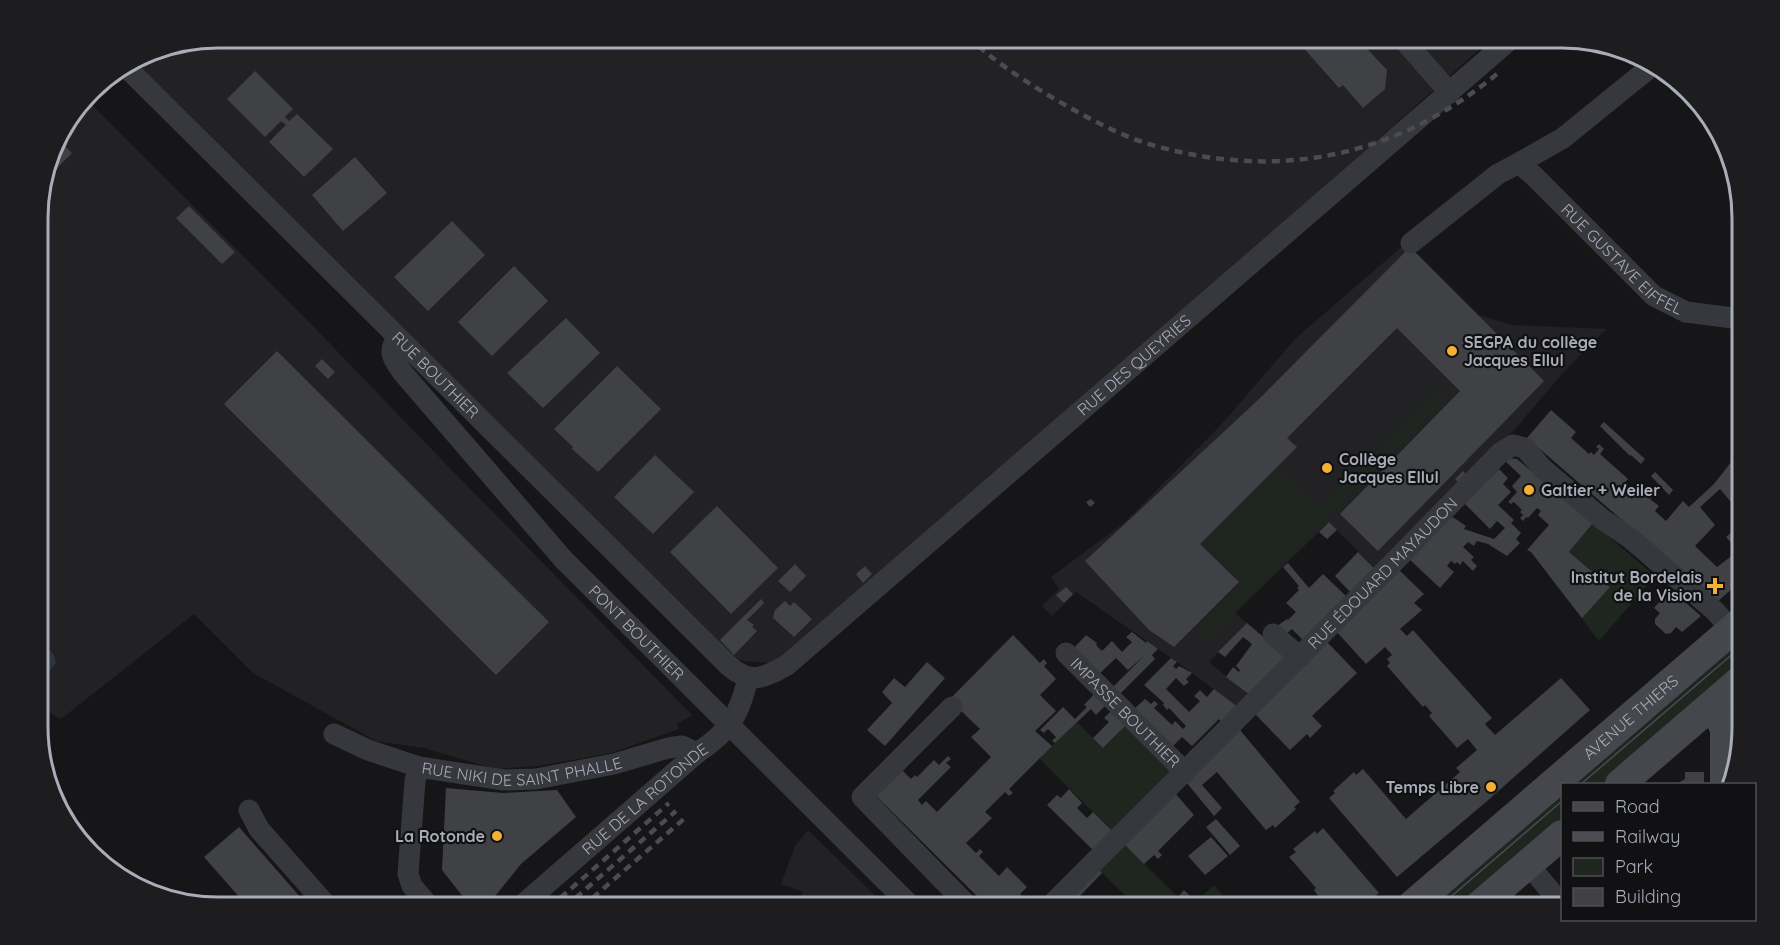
<svg xmlns="http://www.w3.org/2000/svg" width="1780" height="945" font-family="Quicksand,sans-serif">
<style>
.built{fill:#222225}
.green{fill:#1e261f}
.water{fill:#2c353c}
.building{fill:#404145}
.lines{fill:none;stroke-linecap:round;stroke-linejoin:round}
.street{stroke:#37383d;stroke-width:21}
.secondary{stroke:#45474d;stroke-width:30}
.tram{stroke:#4a4c52;stroke-width:1.5}
.rail{stroke:#4a4c52;stroke-width:4.5;stroke-dasharray:8 6;stroke-linecap:butt}
.street-bridge{stroke:#37383d;stroke-width:21}
.poi-dot{fill:#f2b134;stroke:#111113;stroke-width:2}
.labels{text-anchor:middle;stroke-width:4.5;stroke-linejoin:round;paint-order:stroke}
.street-label{font-size:16px;fill:#a8adb8;stroke:#111113}
.poi-label{font-size:16px;font-weight:bold;fill:#a8adb8;stroke:#111113;text-anchor:start}
.rim{fill:none;stroke:#a8adb8;stroke-width:3}
</style>
<rect width="100%" height="100%" fill="#161618"/>
<path class="built" d="M218 37 1492 38 787 665 736 660 132 62 149 51Z
M86 99 311 324 441 459 692 715 677 724 679 729 611 753 539 766 495 769 424 748 376 741 253 673 194 614 61 719 39 707 38 206 56 138Z
M1406 243 1479 315 1512 325 1606 329 1561 375 1516 428 1376 569 1329 522 1235 613 1247 623 1209 662 1250 695 1238 707 1177 662 1076 592 1052 616 1042 606 1059 589 1051 577 1124 523 1219 427 1296 338Z
M808 830 887 907H798L803 892 781 884 795 846Z"/>
<path class="green" d="M1438 389 1447 398 1206 640 1196 631 1251 576 1249 575 1243 581 1205 543 1211 537 1268 479 1269 480 1280 469 1318 507 1307 517 1308 518Z
M1593 523 1655 576 1599 641 1549 576Z
M1742 633V668L1608 784H1566Z
M1077 722 1103 748 1127 724 1177 772 1114 833 1039 758Z
M1562 788V824L1466 907H1423Z
M1124 844 1188 907H1137L1098 869Z
M1214 885 1233 907H1190Z"/>
<path class="water" d="M39 639 54 655 56 663 39 682Z"/>
<path class="building" d="M1306 38H1357L1387 70 1385 89 1363 108 1343 85 1339 88 1299 43Z
M255 71 293 109 285 117 289 121 297 114 333 149 304 177 269 142 286 125 281 121 265 137 227 99Z
M56 138 72 153 46 179 51 184 41 194Z
M355 157 387 193 343 231 312 195Z
M189 206 235 252 222 264 176 218Z
M452 221 485 255 428 311 394 277Z
M1410 247 1544 381 1378 551 1340 514 1460 391 1397 328 1287 438 1297 447 1200 544 1239 582 1174 647 1149 630 1085 561 1259 399Z
M514 266 548 301 492 356 458 322Z
M566 318 600 353 543 408 507 373Z
M277 351 549 622 496 675 224 404Z
M322 359 335 372 328 379 315 366Z
M617 366 661 409 598 472 572 449 573 447 554 429Z
M1551 410 1576 432 1571 438 1589 454 1591 452 1594 455 1599 449 1596 447 1599 444 1604 449 1600 454 1628 479 1624 484 1635 494 1640 488 1652 497 1650 499 1659 506 1655 511 1666 521 1683 501 1689 507 1714 484 1742 448V515L1720 489 1700 507 1715 525 1695 546 1717 567 1738 551 1726 537 1742 523V580L1717 602 1527 438Z
M1604 422 1645 459 1641 464 1631 455 1630 456 1600 426Z
M655 455 694 492 653 534 614 497Z
M1510 458 1517 459 1593 523 1569 552 1610 587 1582 618 1531 552 1527 550 1549 525 1538 515 1541 511 1537 508 1528 518 1526 517 1523 521 1520 518 1523 515 1520 512 1522 510 1514 502 1511 504 1508 502 1517 492 1512 486 1521 476 1506 462Z
M1499 469 1508 478 1503 484 1511 492 1498 505 1514 520 1511 523 1521 533 1516 539 1520 543 1507 556 1488 544 1477 541 1474 546 1468 542 1463 547 1474 557 1471 560 1477 566 1473 571 1463 561 1460 565 1457 562 1455 564 1451 561 1447 566 1454 572 1440 588 1409 559 1451 516 1466 526 1464 529 1494 539 1505 528 1497 521 1490 529 1464 503Z
M1463 471 1468 476 1460 484 1455 479Z
M1655 472 1673 490 1669 495 1651 476Z
M1091 499 1095 503 1090 507 1086 502Z
M717 506 778 568 731 614 670 552Z
M1329 522 1337 530 1327 539 1319 532Z
M1358 552 1375 569 1351 593 1335 576Z
M1288 563 1309 588 1323 574 1347 597 1304 641 1292 629 1286 634 1277 626 1287 619 1288 620 1296 612 1286 603 1299 590 1297 588 1299 586 1283 567Z
M795 564 806 576 790 592 778 581Z
M865 566 872 574 863 583 856 574Z
M1398 569 1424 594 1414 603 1422 610 1400 629 1407 636 1413 630 1492 718 1485 724 1495 735 1561 678 1590 710 1486 802 1397 877 1329 798 1335 793 1333 791 1354 772 1356 775 1363 769 1406 819 1460 772 1456 768 1477 750 1468 739 1457 748 1429 716 1432 713 1425 705 1423 707 1387 666 1390 663 1387 659 1392 655 1385 647 1366 664 1335 630Z
M1066 587 1073 594 1064 603 1056 595Z
M1670 589 1701 616 1682 632 1676 627 1671 633 1666 634 1655 624V619L1660 613 1654 608Z
M761 599 764 603 747 620 754 625 752 627 757 631 734 655 720 640Z
M785 601 790 606 794 602 812 619 794 637 773 618 775 610Z
M1247 623 1286 656 1250 695 1226 677 1233 667 1239 672 1240 670 1236 666 1252 644 1243 637 1225 657 1218 652Z
M1132 632 1146 643 1147 641 1158 649 1152 655 1155 659 1118 696 1111 689 1144 656 1128 670 1116 658 1098 675 1072 650 1086 635 1097 643 1096 645 1102 651 1112 641 1122 652 1132 642 1126 637Z
M1013 635 1040 663 1044 659 1047 663 1044 666 1056 679 1040 695 1056 711 1035 731 1052 746 1009 789 1013 793 1009 796 1005 792 985 812 992 818 966 843 976 853 980 849 983 852 979 856 999 876 1007 867 1027 887 1020 894 1033 907H988L876 796 902 770 911 779 915 775 917 777 934 760 939 765 948 756 951 759 946 763 951 767 918 800 922 805 926 801 937 812 991 757 971 737 980 729 959 709 952 697Z
M1327 642 1357 673 1312 716 1322 726 1310 738 1307 734 1290 750 1255 714Z
M1171 658 1177 662 1173 666 1176 669 1179 666 1192 673 1186 679 1189 682 1184 686 1176 678 1166 689 1189 712 1200 701 1194 696 1200 690 1207 697 1214 689 1238 707 1222 723 1219 719 1192 746 1182 737 1171 748 1133 710 1145 699 1151 704 1154 701 1158 704 1154 708 1172 725 1175 721 1183 729 1186 726 1169 708 1167 710 1163 705 1164 703 1144 685Z
M927 662 945 678 885 746 867 730 892 703 882 692 894 678 905 687Z
M1094 694 1107 704 1096 715 1091 709 1055 743 1052 741 1056 737 1048 729 1044 733 1040 730 1063 707 1075 719 1087 707 1084 705Z
M1113 709 1127 724 1103 748 1093 738 1109 722 1104 718Z
M1240 730 1300 802 1294 807 1296 809 1275 828 1273 825 1266 830 1217 772 1202 785 1222 808 1214 816 1186 782Z
M1685 772H1704V784H1676L1685 779Z
M446 788 503 793 557 790 576 817 521 864 492 900 464 898 442 870Z
M1069 789 1082 803 1077 808 1087 818 1093 812 1114 833 1095 852 1047 805 1057 795 1061 798Z
M1175 793 1194 815 1158 851 1162 855 1158 859 1154 855 1144 864 1124 844Z
M1216 819 1240 846 1230 855 1206 827Z
M239 827 309 907H248L204 857Z
M1323 828 1379 893 1362 907H1297L1310 897 1314 901 1319 897 1314 890 1316 888 1289 857 1296 852 1293 849 1315 831 1317 834Z
M1211 837 1228 856 1205 875 1188 856Z
M1097 867 1102 873 1077 899 1078 900 1071 907H1057Z
M1184 890 1196 902 1190 907 1178 897Z
M1540 896 1549 907H1527Z
M1086 900 1094 907H1079Z"/>
<g class="lines">
<g class="street">
<path d="M1401 37 1450 93"/>
<path id="s1" d="M1653 65 1563 138 1519 163 1534 176 1654 296 1686 312 1741 319"/>
<path id="s2" d="M125 66 729 666C751 685 764 678 787 665L1513 37"/>
<path d="M1411 243 1498 174 1519 163"/>
<path d="M399 338C385 350 395 362 403 373L563 559"/>
<path d="M1273 634 1300 657"/>
<path id="s3" d="M1066 653 1185 772"/>
<path d="M952 707 862 797 969 907"/>
<path d="M334 734 368 750 419 767"/>
<path d="M249 810 259 829 328 907"/>
<path d="M1528 864 1562 905"/>
<path id="s4" d="M430 907 412 886 408 874 415 781 419 767 504 780 536 779 614 764 668 748 682 746 697 753"/>
<path id="s5" d="M520 907 697 753C730 731 739 716 748 678"/>
<path id="s6" d="M1049 907 1390 566 1500 453 1513 445 1525 448 1542 468 1602 519 1630 538 1715 611 1732 630"/>
</g>
<g class="secondary">
<path d="M1710 707 1722 722 1725 729V784"/>
<path d="M1620 784 1742 679"/>
<path id="s7" d="M1410 907 1742 621"/>
<path d="M1478 907 1562 835"/>
</g>
<path class="tram" d="M1581 784 1742 646
M1439 907 1562 801"/>
<path class="rail" d="M938 37 947 45
M968 37C994 61 1023 80 1053 98 1086 117 1119 136 1156 146 1281 181 1397 156 1497 74
M550 907 669 803
M565 907 676 811
M582 907 685 818"/>
<path class="street-bridge" id="s8" d="M563 559 912 907"/>
</g>
<g class="poi-dot">
<circle cx="1452" cy="351" r="6"/>
<circle cx="1327" cy="468" r="6"/>
<circle cx="1529" cy="490" r="6"/>
<path d="M1712 577h6v6h6v6h-6v6h-6v-6h-6v-6h6z"/>
<circle cx="1491" cy="787" r="6"/>
<circle cx="497" cy="836" r="6"/>
</g>
<g class="labels">
<g class="street-label">
<text dy="6" stroke="none"><textPath href="#s1" startOffset="308">RUE GUSTAVE EIFFEL</textPath></text>
<text dy="6" stroke="none"><textPath href="#s2" startOffset="1374">RUE DES QUEYRIES</textPath></text>
<text dy="6" stroke="none"><textPath href="#s2" startOffset="438">RUE BOUTHIER</textPath></text>
<text dy="6" stroke="none"><textPath href="#s6" startOffset="472">RUE ÉDOUARD MAYAUDON</textPath></text>
<text dy="6" stroke="none"><textPath href="#s8" startOffset="104">PONT BOUTHIER</textPath></text>
<text dy="6" stroke="none"><textPath href="#s3" startOffset="84">IMPASSE BOUTHIER</textPath></text>
<text dy="6" stroke="none"><textPath href="#s7" startOffset="291">AVENUE THIERS</textPath></text>
<text dy="6" stroke="none"><textPath href="#s4" startOffset="252">RUE NIKI DE SAINT PHALLE</textPath></text>
<text dy="6" stroke="none"><textPath href="#s5" startOffset="165">RUE DE LA ROTONDE</textPath></text>
</g>
<g class="poi-label">
<text x="1464" y="348">SEGPA du collège<tspan x="1464" dy="18">Jacques Ellul</tspan></text>
<text x="1339" y="465">Collège<tspan x="1339" dy="18">Jacques Ellul</tspan></text>
<text x="1541" y="496">Galtier + Weiler</text>
<text x="1702" y="583" text-anchor="end">Institut Bordelais<tspan x="1702" dy="18">de la Vision</tspan></text>
<text x="1479" y="793" text-anchor="end">Temps Libre</text>
<text x="485" y="842" text-anchor="end">La Rotonde</text>
</g>
</g>
<path d="M0 0H1780V945H0ZM218 48H1562A170 170 0 0 1 1732 218V727A170 170 0 0 1 1562 897H218A170 170 0 0 1 48 727V218A170 170 0 0 1 218 48Z" fill="#1d1d20" fill-rule="evenodd"/>
<path class="rim" d="M218 48H1562A170 170 0 0 1 1732 218V727A170 170 0 0 1 1562 897H218A170 170 0 0 1 48 727V218A170 170 0 0 1 218 48Z"/>
<rect x="1561" y="783" width="195" height="138" fill="#111113" stroke="#4d4f55" stroke-width="1.5"/>
<rect x="1573" y="802" width="30" height="9" fill="#45474d" stroke="#4d4f55" stroke-width="1.5"/>
<text x="1615" y="813" font-size="18" fill="#a8adb8">Road</text>
<rect x="1573" y="832" width="30" height="9" fill="#4a4c52" stroke="#4d4f55" stroke-width="1.5"/>
<text x="1615" y="843" font-size="18" fill="#a8adb8">Railway</text>
<rect x="1573" y="858" width="30" height="18" fill="#1e261f" stroke="#4d4f55" stroke-width="1.5"/>
<text x="1615" y="873" font-size="18" fill="#a8adb8">Park</text>
<rect x="1573" y="888" width="30" height="18" fill="#404145" stroke="#4d4f55" stroke-width="1.5"/>
<text x="1615" y="903" font-size="18" fill="#a8adb8">Building</text>
</svg>
